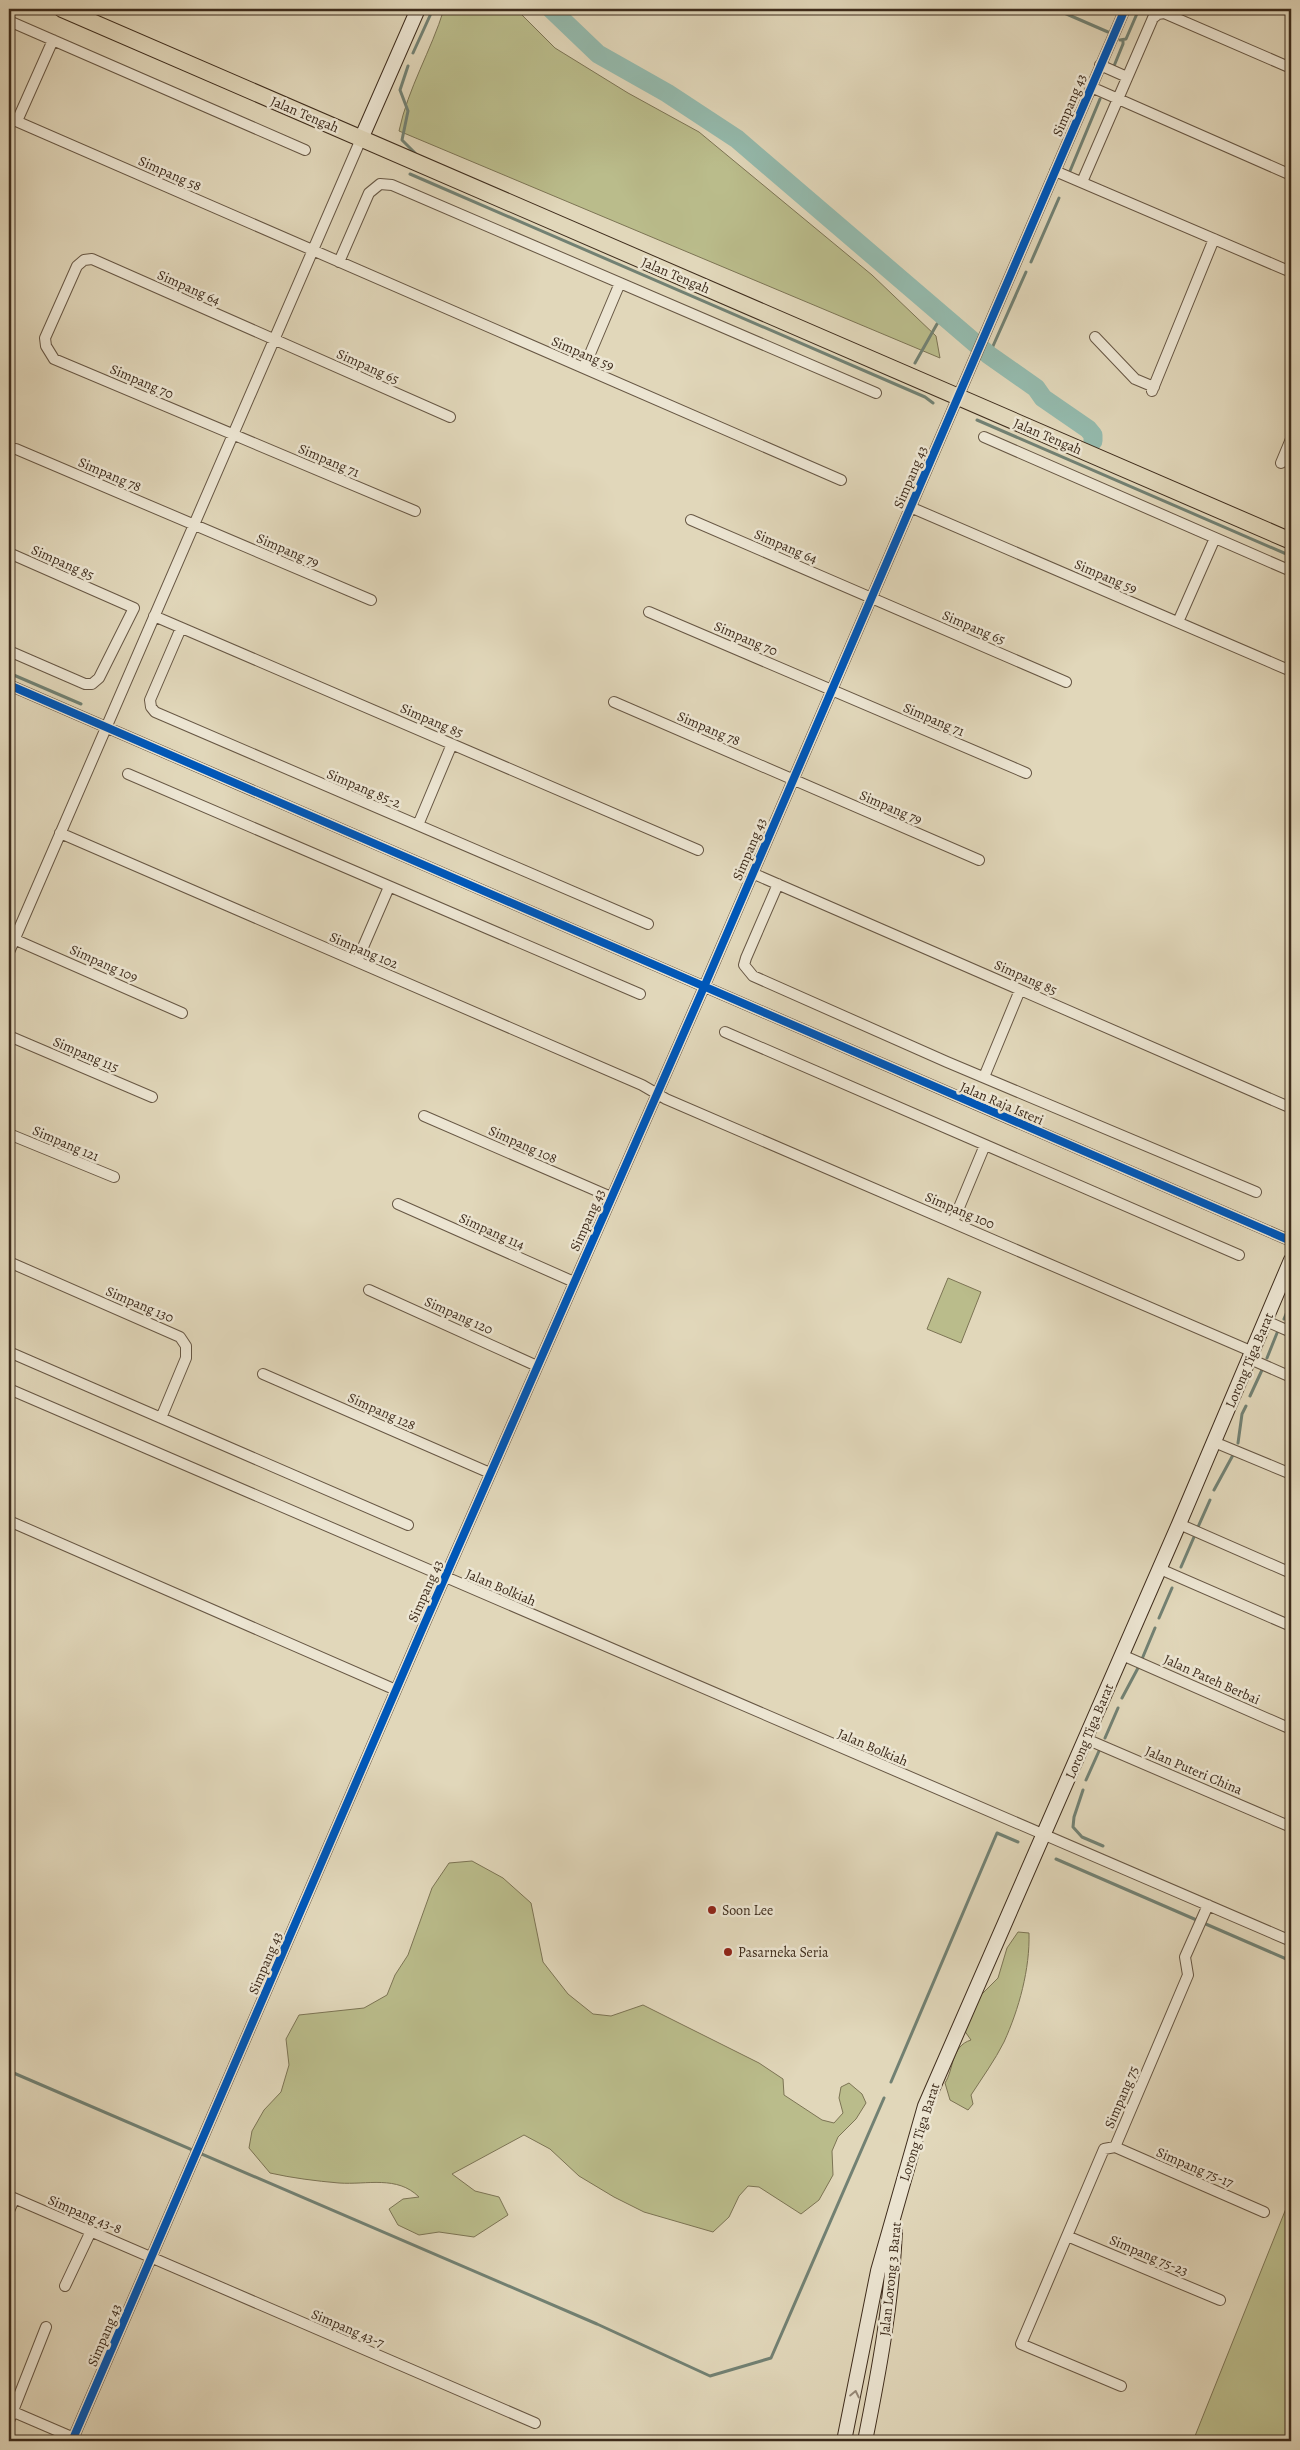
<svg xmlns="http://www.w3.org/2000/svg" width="1300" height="2450" font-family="Alegreya,serif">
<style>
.green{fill:#babc8b;stroke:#7c7454}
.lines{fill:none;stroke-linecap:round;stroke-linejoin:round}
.stream{stroke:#728173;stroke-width:3}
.river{stroke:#94baad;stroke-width:19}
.street-casing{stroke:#675744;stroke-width:12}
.secondary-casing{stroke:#3e2c1c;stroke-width:16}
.primary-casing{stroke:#3e2c1c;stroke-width:18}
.street{stroke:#ece5d2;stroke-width:10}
.secondary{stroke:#ece5d2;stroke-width:14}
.primary{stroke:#e1d7ba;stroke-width:16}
.cycleway-casing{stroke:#ece5d2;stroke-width:11}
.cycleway{stroke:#0057b8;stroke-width:8}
.oneway{stroke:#958877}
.poi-dot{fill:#8f2418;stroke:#ece5d2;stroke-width:2}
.labels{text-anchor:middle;stroke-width:5;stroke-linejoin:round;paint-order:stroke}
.street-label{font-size:14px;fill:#3e2c1c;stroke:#ece5d2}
.poi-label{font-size:14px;fill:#3e2c1c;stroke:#ece5d2;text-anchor:start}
</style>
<rect width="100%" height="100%" fill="#e1d7ba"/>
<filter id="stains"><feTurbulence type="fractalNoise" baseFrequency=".004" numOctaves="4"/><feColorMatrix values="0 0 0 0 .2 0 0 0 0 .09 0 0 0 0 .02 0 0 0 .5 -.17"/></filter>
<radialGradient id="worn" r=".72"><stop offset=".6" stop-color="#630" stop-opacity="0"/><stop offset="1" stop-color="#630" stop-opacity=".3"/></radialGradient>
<path class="green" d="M444 9H516L555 48 628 93 699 132 872 275 936 336 940 358 399 131C408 88 431 51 444 9Z
M948 1278 981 1292 961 1343 927 1329Z
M472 1861 503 1878 531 1903 543 1962 568 1994 593 2014 611 2016 643 2005 759 2063 783 2079 784 2095 822 2120 834 2123 843 2113 839 2098 841 2087 849 2083 862 2094 866 2103 856 2119 838 2137 832 2151 833 2175 819 2200 801 2214 759 2187 748 2186 739 2196 729 2217 713 2232 644 2212 614 2197 579 2176 550 2149 524 2135 452 2174 475 2191 499 2197 508 2215 474 2237 439 2232 419 2235 398 2225 389 2209 403 2199 419 2197C397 2175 367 2185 339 2183 316 2181 292 2178 270 2173L249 2148 252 2131 264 2110 281 2092 289 2065 286 2039 299 2015 364 2008 387 1995 395 1975 408 1955 432 1888 449 1863Z
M1018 1932 1029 1933C1030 1969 1019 2009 1004 2042 995 2060 982 2078 971 2095L973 2104 968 2110 950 2100 945 2083C954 2069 951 2046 971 2040L964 2030 976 2000 998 1978 1007 1948Z
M1291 2196V2441H1193Z"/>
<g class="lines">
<path class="stream" d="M1055 9 1108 32
M1120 40 1126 39 1139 9
M413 53 433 9
M408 66 400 90 408 111 402 140 415 153
M1114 66 1123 44V41
M1070 171 1100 99
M410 174 925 397 933 403
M1031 262 1059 198
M989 355 1026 272
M915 363 937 324 944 317
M977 420 1291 556
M9 673 81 704
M1284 1319 1291 1302
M1267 1358 1277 1333
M1250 1396 1262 1370
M1238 1443 1242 1414 1246 1406
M1214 1490 1233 1455
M1198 1527 1210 1500
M1181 1567 1194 1537
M1159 1618 1172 1588
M1142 1659 1155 1628
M1122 1698 1138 1668
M1105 1738 1118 1708
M1086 1780 1099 1751
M1083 1790 1074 1817 1073 1827 1082 1837 1103 1846
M1056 1859 1291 1961
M9 2071 597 2324 710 2376 771 2358 884 2098
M891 2082 997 1833 1018 1842"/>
<path class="river" d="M551 9 598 54 667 93 737 139 989 355 1036 388 1043 398 1088 429 1093 435V441"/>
<g class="street-casing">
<path id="street" d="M9 21 305 150
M1100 65 1127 77
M1091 87 1291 175
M9 118 841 480
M17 121 53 40
M1055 171 1291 272
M1082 182 1153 18 1158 14 1164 13 1291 68
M339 262 369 193 380 184 392 185 876 393
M1095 337 1135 379 1154 387
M584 368 620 283
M1152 391 1214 239
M984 437 1291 571
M16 449 371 600
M1281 463 1291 439
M910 507 1291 671
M415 511 54 359 46 346 45 338 77 266 84 260 92 259 450 417
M691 520 1066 682
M9 553 134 608 99 678 92 684H85L9 651
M649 612 1026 773
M154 616 698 850
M1178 622 1215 538
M181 628 150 700 151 707 155 712 648 924
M9 685 1291 1241
M614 702 979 860
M128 774 640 994
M418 825 452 744
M60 833 642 1085 666 1099 1253 1352
M752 873 1289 1107
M778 884 746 958 744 965 753 976 947 1062 1256 1192
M9 937 182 1013
M9 952 361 139
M357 961 389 887
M725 1032 1239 1255
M9 1036 152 1097
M984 1077 1020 990
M424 1116 611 1197
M9 1134 114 1177
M398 1204 574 1282
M953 1222 985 1145
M9 1262 180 1337 186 1346V1358L161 1418
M369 1290 537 1366
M1266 1321 1291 1332
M9 1352 408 1525
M1250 1359 1291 1377
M263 1374 490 1473
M9 1389 1291 1941
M1214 1442 1291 1474
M9 1521 396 1690
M1179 1524 1291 1573
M1160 1569 1291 1626
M1122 1655 1291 1729
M1086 1739 1291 1827
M1115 2147 1104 2149 1021 2344 1121 2386
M1115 2147 1188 1975 1185 1957 1208 1905
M1115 2147 1264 2212
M9 2196 535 2423
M9 2211 14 2199
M1067 2236 1220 2300
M65 2286 91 2231
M9 2410 81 2441
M9 2421 46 2327
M72 2441 424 1625 704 987 1125 9"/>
</g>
<g class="secondary-casing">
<path id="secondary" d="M361 139 418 9
M844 2441 878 2271 925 2106 1179 1524 1291 1260
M865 2441C879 2371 892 2301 895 2230"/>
</g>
<g class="primary-casing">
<path id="primary" d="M62 9 1291 541"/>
</g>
<use href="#street" class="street"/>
<use href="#secondary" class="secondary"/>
<use href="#primary" class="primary"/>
<g class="cycleway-casing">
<path id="cycleway" d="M9 685 1291 1241
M72 2441 424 1625 704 987 1125 9"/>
</g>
<use href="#cycleway" class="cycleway"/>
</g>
<defs><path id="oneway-chevron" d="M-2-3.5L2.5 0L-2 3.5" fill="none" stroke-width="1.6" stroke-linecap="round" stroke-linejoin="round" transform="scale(1.25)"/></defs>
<use class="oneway" href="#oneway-chevron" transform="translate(855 2394) rotate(-78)"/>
<g class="poi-dot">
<circle cx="712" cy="1910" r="5"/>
<circle cx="728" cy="1952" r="5"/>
</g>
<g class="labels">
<g class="street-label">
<text transform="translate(1069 105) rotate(-67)" y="5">Simpang 43</text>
<text transform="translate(305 114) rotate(23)" y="5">Jalan Tengah</text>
<text transform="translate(170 173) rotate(24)" y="5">Simpang 58</text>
<text transform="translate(676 275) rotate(23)" y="5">Jalan Tengah</text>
<text transform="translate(189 287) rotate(24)" y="5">Simpang 64</text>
<text transform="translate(583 353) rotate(23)" y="5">Simpang 59</text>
<text transform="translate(368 366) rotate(24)" y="5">Simpang 65</text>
<text transform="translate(142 381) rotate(23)" y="5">Simpang 70</text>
<text transform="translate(1048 436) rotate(23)" y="5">Jalan Tengah</text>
<text transform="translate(329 460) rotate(23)" y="5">Simpang 71</text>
<text transform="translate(110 474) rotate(23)" y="5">Simpang 78</text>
<text transform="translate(910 477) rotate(-67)" y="5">Simpang 43</text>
<text transform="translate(786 546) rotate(23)" y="5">Simpang 64</text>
<text transform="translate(288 550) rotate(23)" y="5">Simpang 79</text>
<text transform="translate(63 562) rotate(24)" y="5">Simpang 85</text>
<text transform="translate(1106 576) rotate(23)" y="5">Simpang 59</text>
<text transform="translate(974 627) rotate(23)" y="5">Simpang 65</text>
<text transform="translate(746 638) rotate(23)" y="5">Simpang 70</text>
<text transform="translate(934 719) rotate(23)" y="5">Simpang 71</text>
<text transform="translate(432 720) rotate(23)" y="5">Simpang 85</text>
<text transform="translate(709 728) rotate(23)" y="5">Simpang 78</text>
<text transform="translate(364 788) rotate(23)" y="5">Simpang 85-2</text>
<text transform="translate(891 807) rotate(23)" y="5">Simpang 79</text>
<text transform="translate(749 849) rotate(-67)" y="5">Simpang 43</text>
<text transform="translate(364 950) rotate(23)" y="5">Simpang 102</text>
<text transform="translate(104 963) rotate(24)" y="5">Simpang 109</text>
<text transform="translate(1026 977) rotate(24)" y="5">Simpang 85</text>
<text transform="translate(86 1054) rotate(23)" y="5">Simpang 115</text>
<text transform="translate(1002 1103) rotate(23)" y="5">Jalan Raja Isteri</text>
<text transform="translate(66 1143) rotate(23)" y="5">Simpang 121</text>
<text transform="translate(523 1144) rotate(24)" y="5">Simpang 108</text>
<text transform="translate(960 1210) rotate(23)" y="5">Simpang 100</text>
<text transform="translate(587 1220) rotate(-66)" y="5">Simpang 43</text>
<text transform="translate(492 1231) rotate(24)" y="5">Simpang 114</text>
<text transform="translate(140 1304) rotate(23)" y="5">Simpang 130</text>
<text transform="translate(459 1315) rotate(24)" y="5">Simpang 120</text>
<text transform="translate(1249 1360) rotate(-67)" y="5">Lorong Tiga Barat</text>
<text transform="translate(382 1411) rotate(24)" y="5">Simpang 128</text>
<text transform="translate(501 1587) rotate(23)" y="5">Jalan Bolkiah</text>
<text transform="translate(425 1591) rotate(-66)" y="5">Simpang 43</text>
<text transform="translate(1212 1679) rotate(24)" y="5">Jalan Pateh Berbai</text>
<text transform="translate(1089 1731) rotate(-67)" y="5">Lorong Tiga Barat</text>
<text transform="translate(873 1747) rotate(23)" y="5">Jalan Bolkiah</text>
<text transform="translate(1194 1770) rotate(23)" y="5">Jalan Puteri China</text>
<text transform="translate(265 1963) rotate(-67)" y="5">Simpang 43</text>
<text transform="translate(1121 2097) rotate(-67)" y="5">Simpang 75</text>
<text transform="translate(919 2132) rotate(-72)" y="5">Lorong Tiga Barat</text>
<text transform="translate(1195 2167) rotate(23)" y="5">Simpang 75-17</text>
<text transform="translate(85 2214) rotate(23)" y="5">Simpang 43-8</text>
<text transform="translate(1149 2255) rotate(23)" y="5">Simpang 75-23</text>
<text transform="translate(890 2279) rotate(-84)" y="5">Jalan Lorong 3 Barat</text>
<text transform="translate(348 2328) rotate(23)" y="5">Simpang 43-7</text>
<text transform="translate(104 2335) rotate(-67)" y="5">Simpang 43</text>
</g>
<g class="poi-label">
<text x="722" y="1915">Soon Lee</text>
<text x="738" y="1957">Pasarneka Seria</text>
</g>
</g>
<rect width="1300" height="2450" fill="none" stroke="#e1d7ba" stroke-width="30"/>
<rect x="10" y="10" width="1280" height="2430" fill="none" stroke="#3e2c1c" stroke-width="2.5"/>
<rect x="15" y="15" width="1270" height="2420" fill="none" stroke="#3e2c1c"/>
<rect width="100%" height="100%" filter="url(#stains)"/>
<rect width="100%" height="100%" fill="url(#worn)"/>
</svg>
